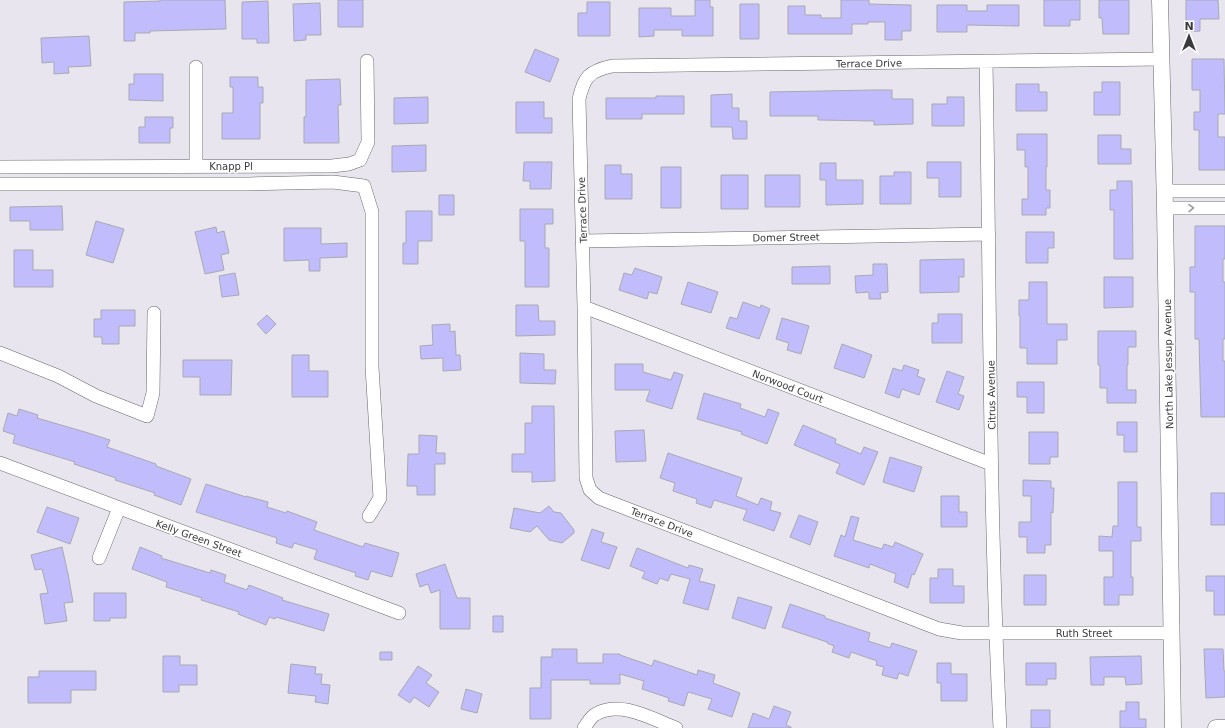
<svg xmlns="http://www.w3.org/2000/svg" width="1225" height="728" font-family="'DejaVu Sans',sans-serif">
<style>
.building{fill:#c1bcfc;stroke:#a9a9b2}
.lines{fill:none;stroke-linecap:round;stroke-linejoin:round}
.minor-casing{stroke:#68666e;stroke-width:14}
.tertiary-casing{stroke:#68666e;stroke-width:17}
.minor{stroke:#fff;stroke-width:13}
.tertiary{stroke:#fff;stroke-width:16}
.oneway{stroke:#9c9c9e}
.labels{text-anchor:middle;stroke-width:3;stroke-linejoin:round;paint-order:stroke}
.street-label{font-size:10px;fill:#3a393d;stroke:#fff}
</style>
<rect width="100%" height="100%" fill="#e8e5ee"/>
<path class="building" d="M160 0H225L226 29 150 31V33H135V41H124V2L160 1Z
M338 0H363V27H338Z
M695 0H710V7H713V36H682V30H654V36L639 37V8H671V16H695Z
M841 0H869V4L911 5V31H902V40H885V22H868V24H852V34H788V6H805V15H821V18H841Z
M1044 0H1080V20H1070V26H1044Z
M1099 0H1129V34H1103L1102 18H1099Z
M1186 0H1218L1219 19H1200V31L1186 32Z
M268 1 269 43H257V39H242V2Z
M587 2H610V36H578V13H587Z
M320 3 321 35H306V40L294 41 293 4Z
M740 4H759V39H740Z
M937 5H967V11H987V5H1019V26L967 25V32H937Z
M89 36 91 66 68 67 69 73 54 74V62L42 63 41 38Z
M535 49 559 59 550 82 525 72Z
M1192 59H1224L1225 114H1218V137H1225V170H1199V130H1194V112H1200V90H1192Z
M134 74H163V101L129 100V84H134Z
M230 77H258V87H263V103H260V139H222V113H233V87H230Z
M340 79 341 105H338L339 143H304V117H306V80Z
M1102 82H1120V115H1094V92H1102Z
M1016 84H1039V92H1047V111H1016Z
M873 90H892V99H913V124L874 125V121L818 120V116H770V92Z
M732 94V108H739V121H747V139H733L732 127H711V95Z
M656 96H684V114H642V119H606V98H656Z
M428 97V123L394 124V98Z
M947 97H964V126H932V104H947Z
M516 102H544V118H552V133H516Z
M145 117H173V128H170V143H139V127H145Z
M1017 134H1047V167H1046V190H1050V208H1046V215H1022V199H1028V167H1025V150H1017Z
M1098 135H1121V149H1131V164H1098Z
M426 145V171L392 172V146Z
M524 162H552L551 189H530V181H523Z
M927 162H961V197H939V178H927Z
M820 163H836V180H863V204L826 205V180H820Z
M605 165H621V174H632V199H605Z
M661 167H681V208H661Z
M894 172H911V204H880V176H894Z
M721 175H748V209H721Z
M765 175H800V207H765Z
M1117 181H1132L1133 259H1114V210H1110V190H1117Z
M439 195H454V215H439Z
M62 206 63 230H30V221H10V207Z
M520 209H553V224H545V248H549V287H525V241H520Z
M406 211H432V241H418V264H403V243H406Z
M96 221 124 229 113 263 86 255Z
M1195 226H1225V259H1223V282H1225V339H1223V361H1225V417H1201L1199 339H1195V292H1190V267H1195Z
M216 227 217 233 224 231 229 253 221 255 224 270 205 274 195 232Z
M284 228H321V244L347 243V257L320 258V271H309V260L284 261Z
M1026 232H1054V248H1048V263H1026Z
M14 250H33V270H53V287H14Z
M964 259V277H959V292L920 293V260Z
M873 264H887L888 292 880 293 881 299H869V292L856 293 855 276 873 275Z
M830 266V284H792V267Z
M635 268 662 277 657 294 649 292 647 299 619 290 624 273 632 275Z
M235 273 239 295 222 297 219 276Z
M1104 277H1133V307L1104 308Z
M688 282 718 292 711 313 681 304Z
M1029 282H1047V324H1067V340H1057V364H1027V348H1020V316H1019V300H1029Z
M743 302 760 308 761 305 770 309 759 339 726 328 730 317 737 319Z
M516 305H538L539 321H555V335L516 336Z
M101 310H135V326H119V344H102V337H94V319H101Z
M938 314H962V343H932V323H938Z
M267 315 276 324 266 334 257 324Z
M782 318 809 326 801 354 787 350 789 343 776 339Z
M450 324V332L455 331 456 355H460L461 370 443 371V358L421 359 420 346 433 345 432 325Z
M1098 331H1136V347H1128V365H1127V390H1136V403H1107V388H1100V365H1098Z
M842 344 872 355 864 378 834 368Z
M520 353 544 354V370H556L555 384 520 383Z
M292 355H309V371H328V397H292Z
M183 360H232L231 395H200V377H183Z
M615 364H643V372L671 380 674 372 683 375 672 409 646 401 650 390H615Z
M904 365 919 370 917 376 925 379 919 395 902 389 899 398 885 393 893 368 902 371Z
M947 371 964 377 958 394 964 396 959 410 936 402Z
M1017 382H1044V413H1027V397H1017Z
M704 393 741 404 740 408 765 417 768 409 779 413 767 444 741 434 742 432 697 419Z
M532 406H554L555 481 532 482V472H512V454H525V423H532Z
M19 409 38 415 37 418 85 432 110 440 107 447 156 464V466L191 479 181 505 154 495 155 493 115 480 116 478 74 464 75 462 13 443 15 435 3 431 8 413 17 416Z
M1117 422H1137V452H1124V435H1117Z
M803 425 836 439 835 443 861 454 864 447 878 452 864 485 836 473 840 464 794 445Z
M644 430 646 461 616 462 615 431Z
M1029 432H1058V457H1050V464H1029Z
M419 435 437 436 436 453H445V464H435V495H417V486H407L408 454H419Z
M668 453 742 478 736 496 758 505 761 498 772 502 770 510 781 513 774 531 743 520 747 510 714 500 711 508 696 503 697 499 673 491 675 483 660 478Z
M890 457 922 467 914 492 883 482Z
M1023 480 1051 481V488H1054L1053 513 1051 512V545H1045V553H1027V537H1019V522H1031V496H1023Z
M1118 482H1137V527H1141V541H1131V577H1133V595H1119V605H1104V577H1113V551H1099V536L1112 537 1113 526H1118Z
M206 484 246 497V496L268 502 267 507 286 513 287 511 317 522 314 530 363 547 365 543 399 553 392 577 371 571 368 580 355 576 356 573 314 559 317 550 294 543 292 548 276 543 277 538 196 512Z
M1211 493H1225V525H1211Z
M941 496H959V512H967V527H941Z
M549 506 554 512 561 513 574 530V533L562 543 549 540 537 526 530 532 510 528 514 508 540 513Z
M47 507 79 518 70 544 37 532Z
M799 515 818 522 810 545 790 537Z
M851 516 859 518 853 540 882 549 884 544 893 547 895 542 923 554 914 575 912 574 908 588 894 582 896 574 870 564 869 568 834 556 841 535 845 537Z
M592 529 604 533 601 542 617 547 609 569 581 560Z
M62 547 68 574 73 602 64 603 67 621 45 624 40 594 48 593 42 569 35 570 31 555Z
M140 547 162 556 161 558 210 573 211 570 226 575 224 582 247 590 249 585 283 598 282 600 329 614 324 631 276 617 275 619 269 617 266 625 238 614 239 612 201 600 202 598 166 587 167 582 132 569Z
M637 548 688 568 689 565 703 569 699 581 715 585 708 610 683 603 690 579 671 574 668 581 660 578 657 584 642 578 645 572 630 566Z
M445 564 457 598H470V629H440V590L431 593 428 584 420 587 416 574Z
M938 569H953V586H964V603H930V578H938Z
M1024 575H1046V605H1024Z
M1206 576H1225V615H1214V591H1206Z
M94 593H126V618H110V621H94Z
M738 597 772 607 765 629 732 618Z
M790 604 825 616V618L870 633 868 641 890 648 892 643 917 651 908 676 899 673 897 679 882 675 884 667 876 665 877 661 851 652 849 658 832 652 834 646 827 643V642L782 627Z
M493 616H503V632H493Z
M552 649H577V663H603V654H620V655L652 666 654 660 697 675 698 670 715 675 713 683 740 693 732 717 708 709 712 699 688 692 684 706 668 701 669 698 642 689 644 681 620 674V684H590V680H551V719H530V688H541V657H552Z
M1204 649H1223L1224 671H1225V697L1206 698Z
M380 652H392V660H380Z
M163 656H180V665H197V685H179V692H163Z
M1141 656 1142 684 1126 685 1125 677H1104V685H1091L1090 657Z
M937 663H951V674H967V701H941V683H937Z
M1026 663H1056V679H1047V685H1026Z
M291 664 316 667 315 674H322L321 684 330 685 328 704 315 702 316 696 288 693Z
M418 666 432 675 426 683 439 692 429 707 414 697 410 703 398 695Z
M39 671H96V690H71V703H28V677H39Z
M466 689 482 694 477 713 461 709Z
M1126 702H1139V719H1146V728H1120V711H1126Z
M774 706 791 712 786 725 791 727V728H748L753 713 769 719Z
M1031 710H1050V728H1031Z"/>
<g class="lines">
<g class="minor-casing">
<path id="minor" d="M1162 59 612 66C589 71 584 77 579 99L584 307 586 478 590 490 599 498 939 629 962 633H1172
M986 61C990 284 989 506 1000 728
M196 67V166
M0 167 332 166 349 164 360 160 368 142 367 61
M0 184H248L333 182 364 186 372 212V367L380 498 369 516
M1165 191H1225
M1165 208H1225
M583 241 989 234
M584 307 991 464
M0 353 58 376 96 396 147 416 153 393 154 313
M0 463 399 613
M99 558 119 508
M584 728C587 724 591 716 596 714 621 700 652 719 676 728"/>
</g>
<g class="tertiary-casing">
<path id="tertiary" d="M1160 0 1165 208 1173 728
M1216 728H1225"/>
</g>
<use href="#minor" class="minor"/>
<use href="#tertiary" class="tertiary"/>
</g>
<defs><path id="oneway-chevron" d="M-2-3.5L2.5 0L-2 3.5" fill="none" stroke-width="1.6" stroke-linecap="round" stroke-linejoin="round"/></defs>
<use class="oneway" href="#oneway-chevron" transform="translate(1191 208) rotate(-1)"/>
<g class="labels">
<g class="street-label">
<text transform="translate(869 63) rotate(-1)" y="4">Terrace Drive</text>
<text x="231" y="170">Knapp Pl</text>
<text transform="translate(582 210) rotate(-92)" y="4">Terrace Drive</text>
<text transform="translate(786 237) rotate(-1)" y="4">Domer Street</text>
<text transform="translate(1168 364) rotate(-91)" y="4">North Lake Jessup Avenue</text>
<text transform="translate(788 386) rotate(21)" y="4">Norwood Court</text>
<text transform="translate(991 395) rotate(-91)" y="4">Citrus Avenue</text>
<text transform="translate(662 522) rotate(21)" y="4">Terrace Drive</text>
<text transform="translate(199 538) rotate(20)" y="4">Kelly Green Street</text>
<text x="1084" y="637">Ruth Street</text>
</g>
</g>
<g transform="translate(1189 36)" stroke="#ffffff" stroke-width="3" paint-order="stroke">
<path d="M0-3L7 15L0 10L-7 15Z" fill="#3a393d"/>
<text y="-6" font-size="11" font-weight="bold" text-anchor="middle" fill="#3a393d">N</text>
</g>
</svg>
